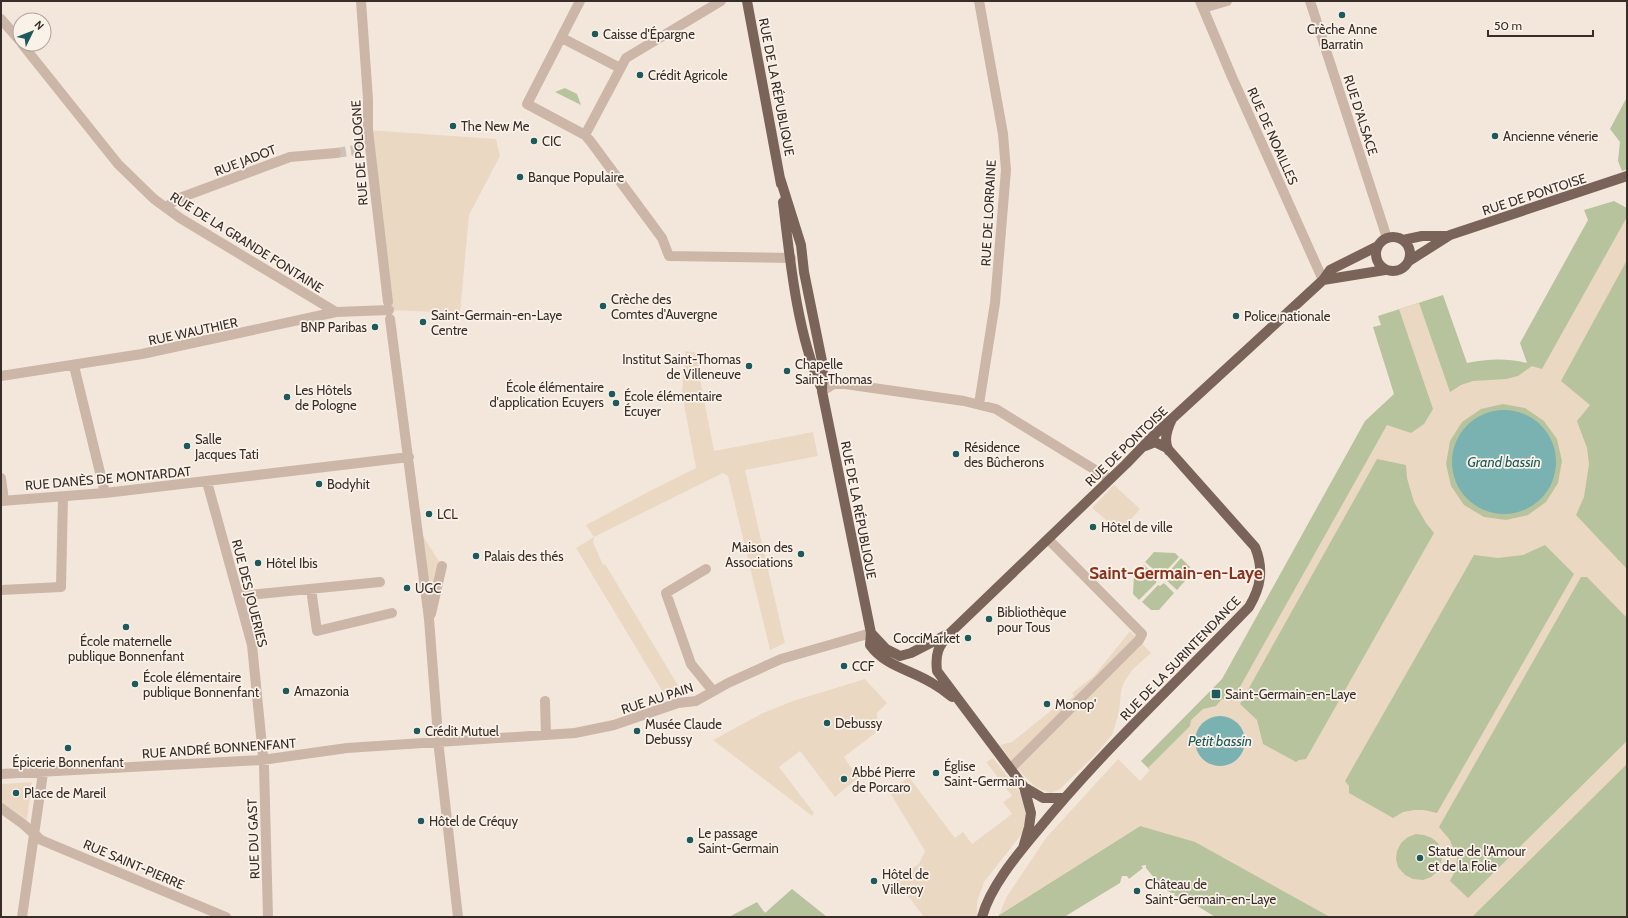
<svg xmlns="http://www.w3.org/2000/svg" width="1628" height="918" font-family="Cabin,sans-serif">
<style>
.green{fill:#b7c39c}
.plaza{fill:#ebd8c3;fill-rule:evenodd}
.water{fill:#7ab1b1}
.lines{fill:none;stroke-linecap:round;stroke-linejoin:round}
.minor-tunnel{stroke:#cec2b8;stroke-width:10;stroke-dasharray:10 5;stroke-linecap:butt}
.minor{stroke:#ccb6a8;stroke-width:10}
.major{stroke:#7a6359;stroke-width:10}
.poi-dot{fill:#1c5a5b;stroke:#faf2e9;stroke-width:1.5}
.labels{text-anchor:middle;stroke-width:3.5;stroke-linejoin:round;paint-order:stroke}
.poi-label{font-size:13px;fill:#382d28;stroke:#faf2e9;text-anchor:start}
.street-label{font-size:13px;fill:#382d28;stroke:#faf2e9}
.water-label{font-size:14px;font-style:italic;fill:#1c5a5b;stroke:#faf2e9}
.district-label{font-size:17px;font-weight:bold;fill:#89331f;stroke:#faf2e9}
</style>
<rect width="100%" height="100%" fill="#f3e7dc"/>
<path class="green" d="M565 88 577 94 581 105 555 92Z
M1627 97V169L1622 171 1618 161 1620 142 1610 129Z
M1614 201 1627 208V917H1215L1188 900 1187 901 1174 895 1175 893H1172L1167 891 1169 887 1161 883 1160 885 1146 868V865L1141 866 1143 868 1129 879 1127 876H1122L1120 883 1064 917H999V915L1140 826 1152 772 1141 761 1222 679 1365 421 1394 394 1373 327 1381 325 1378 316 1443 295 1467 363C1487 359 1506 358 1527 363L1520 343 1588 220 1584 210Z
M1154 552 1175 553 1179 557 1165 572 1159 574 1145 562Z
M1181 558 1190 567 1191 574 1177 590 1166 580 1168 577 1167 574Z
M1144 565 1157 577 1156 583 1139 600 1133 594 1134 575Z
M1164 583 1174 593 1159 610H1151L1142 602 1158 585 1160 586Z
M792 889 827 917H729L757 902 765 913Z"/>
<path class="plaza" d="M368 130 496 139 500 156 469 215 460 313 389 310Z
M1627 217V260L1561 381 1590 405 1577 421 1587 448 1589 464 1584 497 1576 515 1627 569V618L1587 577H1581L1439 827 1450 840 1457 859 1456 869 1450 881 1468 898 1627 741V764L1472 917H1330L1195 842 1140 826 999 915 1007 896 1046 838 1118 759 1140 781 1150 770 1148 768 1190 726 1191 720 1203 709 1216 706 1222 699 1232 701 1387 425 1411 433 1424 424 1433 409 1399 309 1419 303 1450 392 1461 385 1473 381 1506 379 1518 376 1532 366 1542 369ZM1503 404 1525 408 1544 421 1557 439 1562 461 1558 483 1546 502 1528 515 1506 520 1484 517 1464 505 1451 486 1446 464 1450 441 1462 422 1481 409ZM1377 459 1406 465 1407 478 1414 502 1426 523 1434 533 1306 759 1299 760 1296 762 1263 744 1257 720 1240 704ZM1545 545 1574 574 1437 813 1424 810H1414L1403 812 1393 818 1349 793V786L1345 781 1474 555 1498 558 1523 555ZM1239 725 1245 739 1244 747 1236 760 1228 764 1220 766 1206 761 1201 756 1195 741 1197 733ZM1416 834 1424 835 1432 838 1438 843 1442 855 1441 864 1438 871 1431 877 1423 880 1413 879 1405 875 1398 867 1396 859 1397 851 1401 843 1408 837Z
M685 351 698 353 700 379 714 451 813 432 818 456 745 470 785 643 770 650 728 476 723 473 594 537 593 542 603 565 605 564 682 692 664 694 576 548 594 537 586 525 646 493 696 468 682 394Z
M1114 485 1140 509 1120 532 1092 508Z
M416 525 442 566 429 619Z
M1130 631 1151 653 1133 669 1124 682 1121 691 1119 713 1112 735 1094 756 1060 789 1051 793 1035 787 1014 765 1000 745 1012 742 1058 705 1067 701 1074 696 1072 693 1094 676Z
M865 679 887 703 877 713 878 731 844 757 858 778 835 797 800 751 779 767 814 813 812 816 713 740 761 714 793 701Z
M993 758 1021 794 1025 803 1027 819 1024 831 984 882 977 902V917H924L894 878 919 864 925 851 889 791 909 777 955 838 963 832 972 844 1012 814 1003 802 1012 796 986 762Z
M32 782 27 820 1 802V784Z"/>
<path class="water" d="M1452 462a52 52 0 1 1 104 0a52 52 0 1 1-104 0Z
M1195 741a25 25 0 1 1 50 0a25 25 0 1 1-50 0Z"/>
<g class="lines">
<path class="minor-tunnel" d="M336 153 370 148"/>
<path class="minor" d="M361 1 368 99V130L388 302
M580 1 527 104 585 135 591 142 662 238 669 256 791 258
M1200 1 1232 77 1323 280
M1310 1 1387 238
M1203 8 1227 1
M1 19 20 41
M562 38 620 68
M22 44 118 164 154 199 180 218 336 312
M585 135 626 58 721 1
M167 207 177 199 290 157 336 153
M390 319 429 619 439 749 458 917
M74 366 105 493
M1 376 142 354 336 312 389 310
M822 391 834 384H845L964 401 996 409 1110 479
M979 404 995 303 1006 170 1003 134 979 1
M1 478 4 501
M207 482 252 645 264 766 268 917
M1 501 105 493 409 457
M706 569 666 593 691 664 713 691
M311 589 317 631 392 613
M1 590 61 587 63 497
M239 596 380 582
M431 614 442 566
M545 701 546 735
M1010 769 1139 640 1142 634 1048 539
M1 774 262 760 347 748 575 733 614 725 678 703 696 701 728 683 781 659 871 633
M1 808 23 824 41 840 226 917
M22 917 43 773"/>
<path class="major" d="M747 1 781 184
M780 178 801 245 804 272 823 366 822 391 871 633 870 645C885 666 911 670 932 683 939 687 946 692 952 697
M783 202C790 260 797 333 821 387
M1376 254a17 17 0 1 1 34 0a17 17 0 1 1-34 0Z
M1403 240 1422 236H1448
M1409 261 1450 235 1627 176
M1323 280 1385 270
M1169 451C1163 441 1167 429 1172 419
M871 633 886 649 900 656 911 653 946 635
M1024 787 1043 798H1063
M1023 848 1029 827 1031 813 1024 787 937 671C935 654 938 646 950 633L1126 464 1151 438 1323 280 1330 270 1376 247
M982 917C990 887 1017 855 1037 831 1102 751 1178 681 1249 607 1261 587 1264 569 1255 547L1167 448 1155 442 1145 446"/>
</g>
<g class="poi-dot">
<circle cx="1342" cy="15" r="4"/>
<circle cx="595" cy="34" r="4"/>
<circle cx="640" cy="75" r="4"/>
<circle cx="453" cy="126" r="4"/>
<circle cx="1495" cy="136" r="4"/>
<circle cx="534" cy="141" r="4"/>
<circle cx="520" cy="177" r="4"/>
<circle cx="603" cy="306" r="4"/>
<circle cx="1236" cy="316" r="4"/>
<circle cx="423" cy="322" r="4"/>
<circle cx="375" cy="327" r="4"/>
<circle cx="749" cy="366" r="4"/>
<circle cx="787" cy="371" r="4"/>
<circle cx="612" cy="394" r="4"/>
<circle cx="287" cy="397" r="4"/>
<circle cx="616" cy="403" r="4"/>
<circle cx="187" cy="446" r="4"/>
<circle cx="956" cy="454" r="4"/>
<circle cx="319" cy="484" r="4"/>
<circle cx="429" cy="514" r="4"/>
<circle cx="1093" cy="527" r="4"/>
<circle cx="801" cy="554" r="4"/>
<circle cx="476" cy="556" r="4"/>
<circle cx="258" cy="563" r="4"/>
<circle cx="407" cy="588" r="4"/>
<circle cx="989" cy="619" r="4"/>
<circle cx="126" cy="627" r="4"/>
<circle cx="968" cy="638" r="4"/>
<circle cx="844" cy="666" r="4"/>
<circle cx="135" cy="684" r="4"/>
<circle cx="286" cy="691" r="4"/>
<rect x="1211" y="689" width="10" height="10" rx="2"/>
<circle cx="1047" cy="704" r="4"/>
<circle cx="827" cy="723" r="4"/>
<circle cx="417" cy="731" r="4"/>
<circle cx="637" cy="731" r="4"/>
<circle cx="68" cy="748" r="4"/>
<circle cx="936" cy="773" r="4"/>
<circle cx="844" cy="779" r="4"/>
<circle cx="16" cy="793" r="4"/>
<circle cx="421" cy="821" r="4"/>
<circle cx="690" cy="840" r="4"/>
<circle cx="1420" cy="858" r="4"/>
<circle cx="874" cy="881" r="4"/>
<circle cx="1137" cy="891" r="4"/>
</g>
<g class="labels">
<g class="poi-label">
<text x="1342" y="34" text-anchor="middle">Crèche Anne<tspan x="1342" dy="15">Barratin</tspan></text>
<text x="603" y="39">Caisse d'Épargne</text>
<text x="648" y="80">Crédit Agricole</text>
<text x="461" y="131">The New Me</text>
<text x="1503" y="141">Ancienne vénerie</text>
<text x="542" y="146">CIC</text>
<text x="528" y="182">Banque Populaire</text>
<text x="611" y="304">Crèche des<tspan x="611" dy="15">Comtes d'Auvergne</tspan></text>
<text x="431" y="320">Saint-Germain-en-Laye<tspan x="431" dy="15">Centre</tspan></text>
<text x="1244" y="321">Police nationale</text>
<text x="367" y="332" text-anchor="end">BNP Paribas</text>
<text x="741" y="364" text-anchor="end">Institut Saint-Thomas<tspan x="741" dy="15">de Villeneuve</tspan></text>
<text x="795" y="369">Chapelle<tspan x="795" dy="15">Saint-Thomas</tspan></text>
<text x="604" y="392" text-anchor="end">École élémentaire<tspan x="604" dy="15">d'application Ecuyers</tspan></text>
<text x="295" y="395">Les Hôtels<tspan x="295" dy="15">de Pologne</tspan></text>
<text x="624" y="401">École élémentaire<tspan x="624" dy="15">Écuyer</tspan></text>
<text x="195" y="444">Salle<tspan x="195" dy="15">Jacques Tati</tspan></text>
<text x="964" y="452">Résidence<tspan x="964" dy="15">des Bûcherons</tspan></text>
<text x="327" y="489">Bodyhit</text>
<text x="437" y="519">LCL</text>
<text x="1101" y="532">Hôtel de ville</text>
<text x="793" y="552" text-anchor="end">Maison des<tspan x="793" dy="15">Associations</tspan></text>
<text x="484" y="561">Palais des thés</text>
<text x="266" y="568">Hôtel Ibis</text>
<text x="415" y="593">UGC</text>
<text x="997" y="617">Bibliothèque<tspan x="997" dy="15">pour Tous</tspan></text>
<text x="960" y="643" text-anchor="end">CocciMarket</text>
<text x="126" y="646" text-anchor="middle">École maternelle<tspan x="126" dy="15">publique Bonnenfant</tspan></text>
<text x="852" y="671">CCF</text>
<text x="143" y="682">École élémentaire<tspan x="143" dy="15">publique Bonnenfant</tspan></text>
<text x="294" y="696">Amazonia</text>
<text x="1225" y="699">Saint-Germain-en-Laye</text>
<text x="1055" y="709">Monop'</text>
<text x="835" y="728">Debussy</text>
<text x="645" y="729">Musée Claude<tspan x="645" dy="15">Debussy</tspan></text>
<text x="425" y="736">Crédit Mutuel</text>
<text x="68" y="767" text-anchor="middle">Épicerie Bonnenfant</text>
<text x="944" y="771">Église<tspan x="944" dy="15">Saint-Germain</tspan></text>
<text x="852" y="777">Abbé Pierre<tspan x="852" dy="15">de Porcaro</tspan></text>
<text x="24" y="798">Place de Mareil</text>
<text x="429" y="826">Hôtel de Créquy</text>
<text x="698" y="838">Le passage<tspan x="698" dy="15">Saint-Germain</tspan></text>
<text x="1428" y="856">Statue de l'Amour<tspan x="1428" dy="15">et de la Folie</tspan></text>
<text x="882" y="879">Hôtel de<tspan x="882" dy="15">Villeroy</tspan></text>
<text x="1145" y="889">Château de<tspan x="1145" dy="15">Saint-Germain-en-Laye</tspan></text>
</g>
<g class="street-label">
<text transform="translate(777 87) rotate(79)" y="5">RUE DE LA RÉPUBLIQUE</text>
<text transform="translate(1361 115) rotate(72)" y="5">RUE D'ALSACE</text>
<text transform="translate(1273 136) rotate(66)" y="5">RUE DE NOAILLES</text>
<text transform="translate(359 153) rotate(-94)" y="5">RUE DE POLOGNE</text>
<text transform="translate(245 160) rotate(-21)" y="5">RUE JADOT</text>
<text transform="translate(1534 194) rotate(-18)" y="5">RUE DE PONTOISE</text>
<text transform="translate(988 213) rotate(-87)" y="5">RUE DE LORRAINE</text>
<text transform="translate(247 242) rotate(32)" y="5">RUE DE LA GRANDE FONTAINE</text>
<text transform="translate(193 331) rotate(-12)" y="5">RUE WAUTHIER</text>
<text transform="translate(1126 446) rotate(-44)" y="5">RUE DE PONTOISE</text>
<text transform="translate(108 478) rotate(-5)" y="5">RUE DANÈS DE MONTARDAT</text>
<text transform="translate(859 510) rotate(79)" y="5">RUE DE LA RÉPUBLIQUE</text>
<text transform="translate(250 593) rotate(76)" y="5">RUE DES JOUERIES</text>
<text transform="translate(1180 658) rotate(-46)" y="5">RUE DE LA SURINTENDANCE</text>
<text transform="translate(657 698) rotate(-18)" y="5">RUE AU PAIN</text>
<text transform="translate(219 748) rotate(-4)" y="5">RUE ANDRÉ BONNENFANT</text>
<text transform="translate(253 839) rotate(-92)" y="5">RUE DU GAST</text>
<text transform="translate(134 864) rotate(23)" y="5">RUE SAINT-PIERRE</text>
</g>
<g class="water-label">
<text x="1504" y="467">Grand bassin</text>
<text x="1220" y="746">Petit bassin</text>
</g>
<g class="district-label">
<text x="1176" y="579">Saint-Germain-en-Laye</text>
</g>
</g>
<rect width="1628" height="918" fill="none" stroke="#382d28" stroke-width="4"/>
<g transform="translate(32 32) rotate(47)"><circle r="19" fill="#faf2e9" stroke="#aca39c"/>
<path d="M0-3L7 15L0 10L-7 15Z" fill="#1c5a5b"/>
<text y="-6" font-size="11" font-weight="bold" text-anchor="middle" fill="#382d28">N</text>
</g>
<path d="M1488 30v6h105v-6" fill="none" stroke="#382d28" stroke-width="2"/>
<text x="1494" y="30" font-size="12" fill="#382d28" stroke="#faf2e9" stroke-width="3" paint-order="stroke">50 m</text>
</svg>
